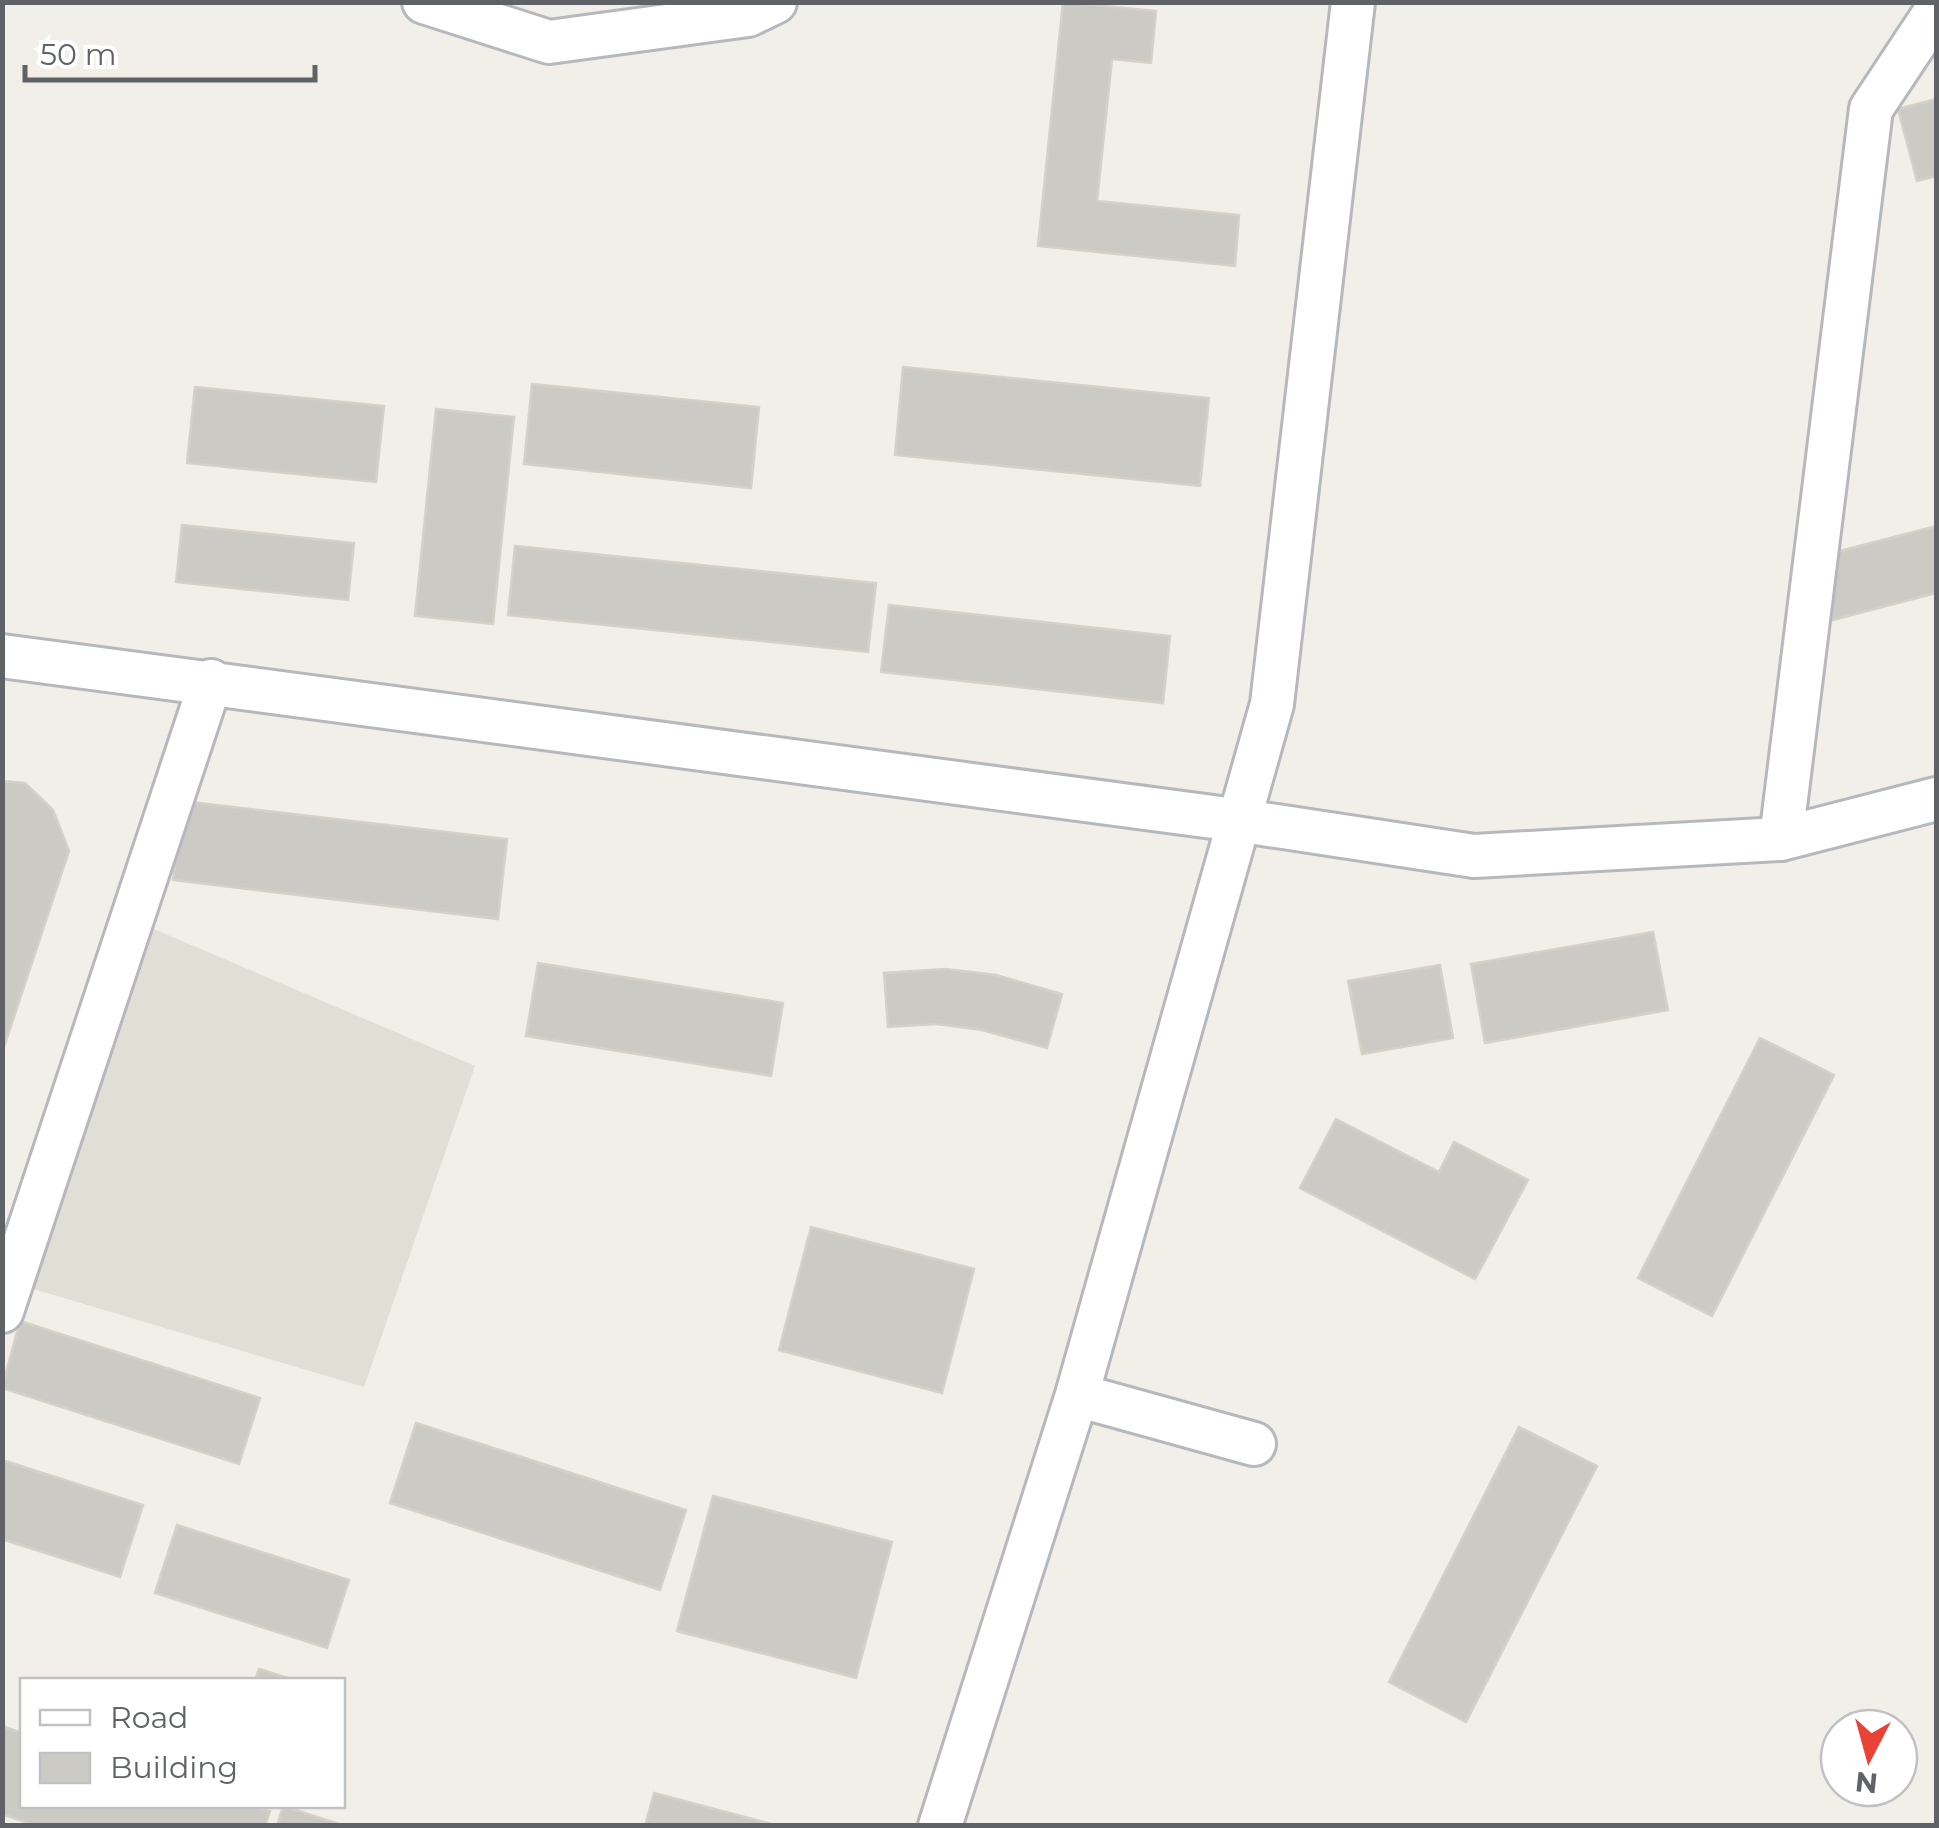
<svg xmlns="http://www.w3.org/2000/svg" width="1939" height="1828" font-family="Montserrat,sans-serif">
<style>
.education{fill:#e1ded6}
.building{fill:#cccac5;stroke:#d6d1c6;stroke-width:2.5}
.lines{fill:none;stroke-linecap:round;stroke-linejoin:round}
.minor-casing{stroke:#b5b8bc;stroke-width:48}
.minor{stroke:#fff;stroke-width:42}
</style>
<rect width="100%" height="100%" fill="#f1efe8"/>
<path class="education" d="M142 924 475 1066 364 1387 30 1288Z"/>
<path class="building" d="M1063 2 1156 11 1151 63 1112 59 1097 201 1239 215 1235 266 1038 246Z
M1936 99V176L1917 181 1898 109Z
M903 367 1209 398 1200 486 895 455Z
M532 384 759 407 751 488 524 464Z
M195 387 384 406 376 482 187 463Z
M436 409 514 417 493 624 415 616Z
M182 525 354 543 348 600 176 582Z
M1936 526V593L1833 620 1817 557Z
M515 546 876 583 868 652 508 615Z
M889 605 1170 636 1163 703 881 672Z
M2 781 25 783 53 810 69 851 2 1053Z
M182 801 507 839 498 919 173 880Z
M1653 932 1668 1010 1485 1043 1471 964Z
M538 963 783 1003 771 1076 526 1036Z
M1440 965 1453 1038 1362 1054 1348 981Z
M945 969 996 975 1062 994 1047 1048 982 1030 937 1024 888 1027 884 973Z
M1760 1038 1834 1075 1712 1316 1638 1278Z
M1336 1119 1439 1172 1454 1142 1528 1180 1475 1279 1300 1188Z
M811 1227 974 1269 942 1393 779 1350Z
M20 1321 260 1398 239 1464 2 1388Z
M416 1423 686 1510 660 1590 390 1503Z
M1519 1427 1597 1466 1466 1722 1389 1682Z
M2 1460 143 1505 120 1577 2 1539Z
M713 1496 892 1542 856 1678 677 1631Z
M177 1525 349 1580 327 1648 155 1593Z
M259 1669 294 1680H255Z
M2 1726 22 1733V1806H251L270 1811 265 1826H37L2 1814Z
M654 1793 779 1826H645Z
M283 1806 345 1826H277Z"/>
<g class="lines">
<g class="minor-casing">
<path id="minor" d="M424 2 549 42 748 15 775 2
M2 656 1243 821 1474 856 1781 839 1936 799
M1781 839 1871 109 1936 11
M2 1311 211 681
M1077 1395 1254 1444
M940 1826 1077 1395 1272 704 1353 2"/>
</g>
<use href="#minor" class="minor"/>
</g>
<rect width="1939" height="1828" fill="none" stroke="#5f6368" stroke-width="10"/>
<rect x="20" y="1678" width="325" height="130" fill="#ffffff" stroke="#bfc1c3" stroke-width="2.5"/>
<rect x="40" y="1710" width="50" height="15" fill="#ffffff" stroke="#bfc1c3" stroke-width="2.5"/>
<text x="110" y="1728" font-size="30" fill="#5f6368">Road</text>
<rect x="40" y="1753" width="50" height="30" fill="#cccac5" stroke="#bfc1c3" stroke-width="2.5"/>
<text x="110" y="1778" font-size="30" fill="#5f6368">Building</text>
<g transform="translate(1869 1758) rotate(186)"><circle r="48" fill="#ffffff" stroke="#bfc1c3" stroke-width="2.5"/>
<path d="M0-8L18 38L0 25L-18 38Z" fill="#ea4335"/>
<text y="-15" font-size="28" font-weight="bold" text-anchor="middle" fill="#5f6368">N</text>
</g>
<path d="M25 65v15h290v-15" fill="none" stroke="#5f6368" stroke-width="5"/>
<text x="40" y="65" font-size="30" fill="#5f6368" stroke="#ffffff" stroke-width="8" paint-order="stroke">50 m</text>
</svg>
